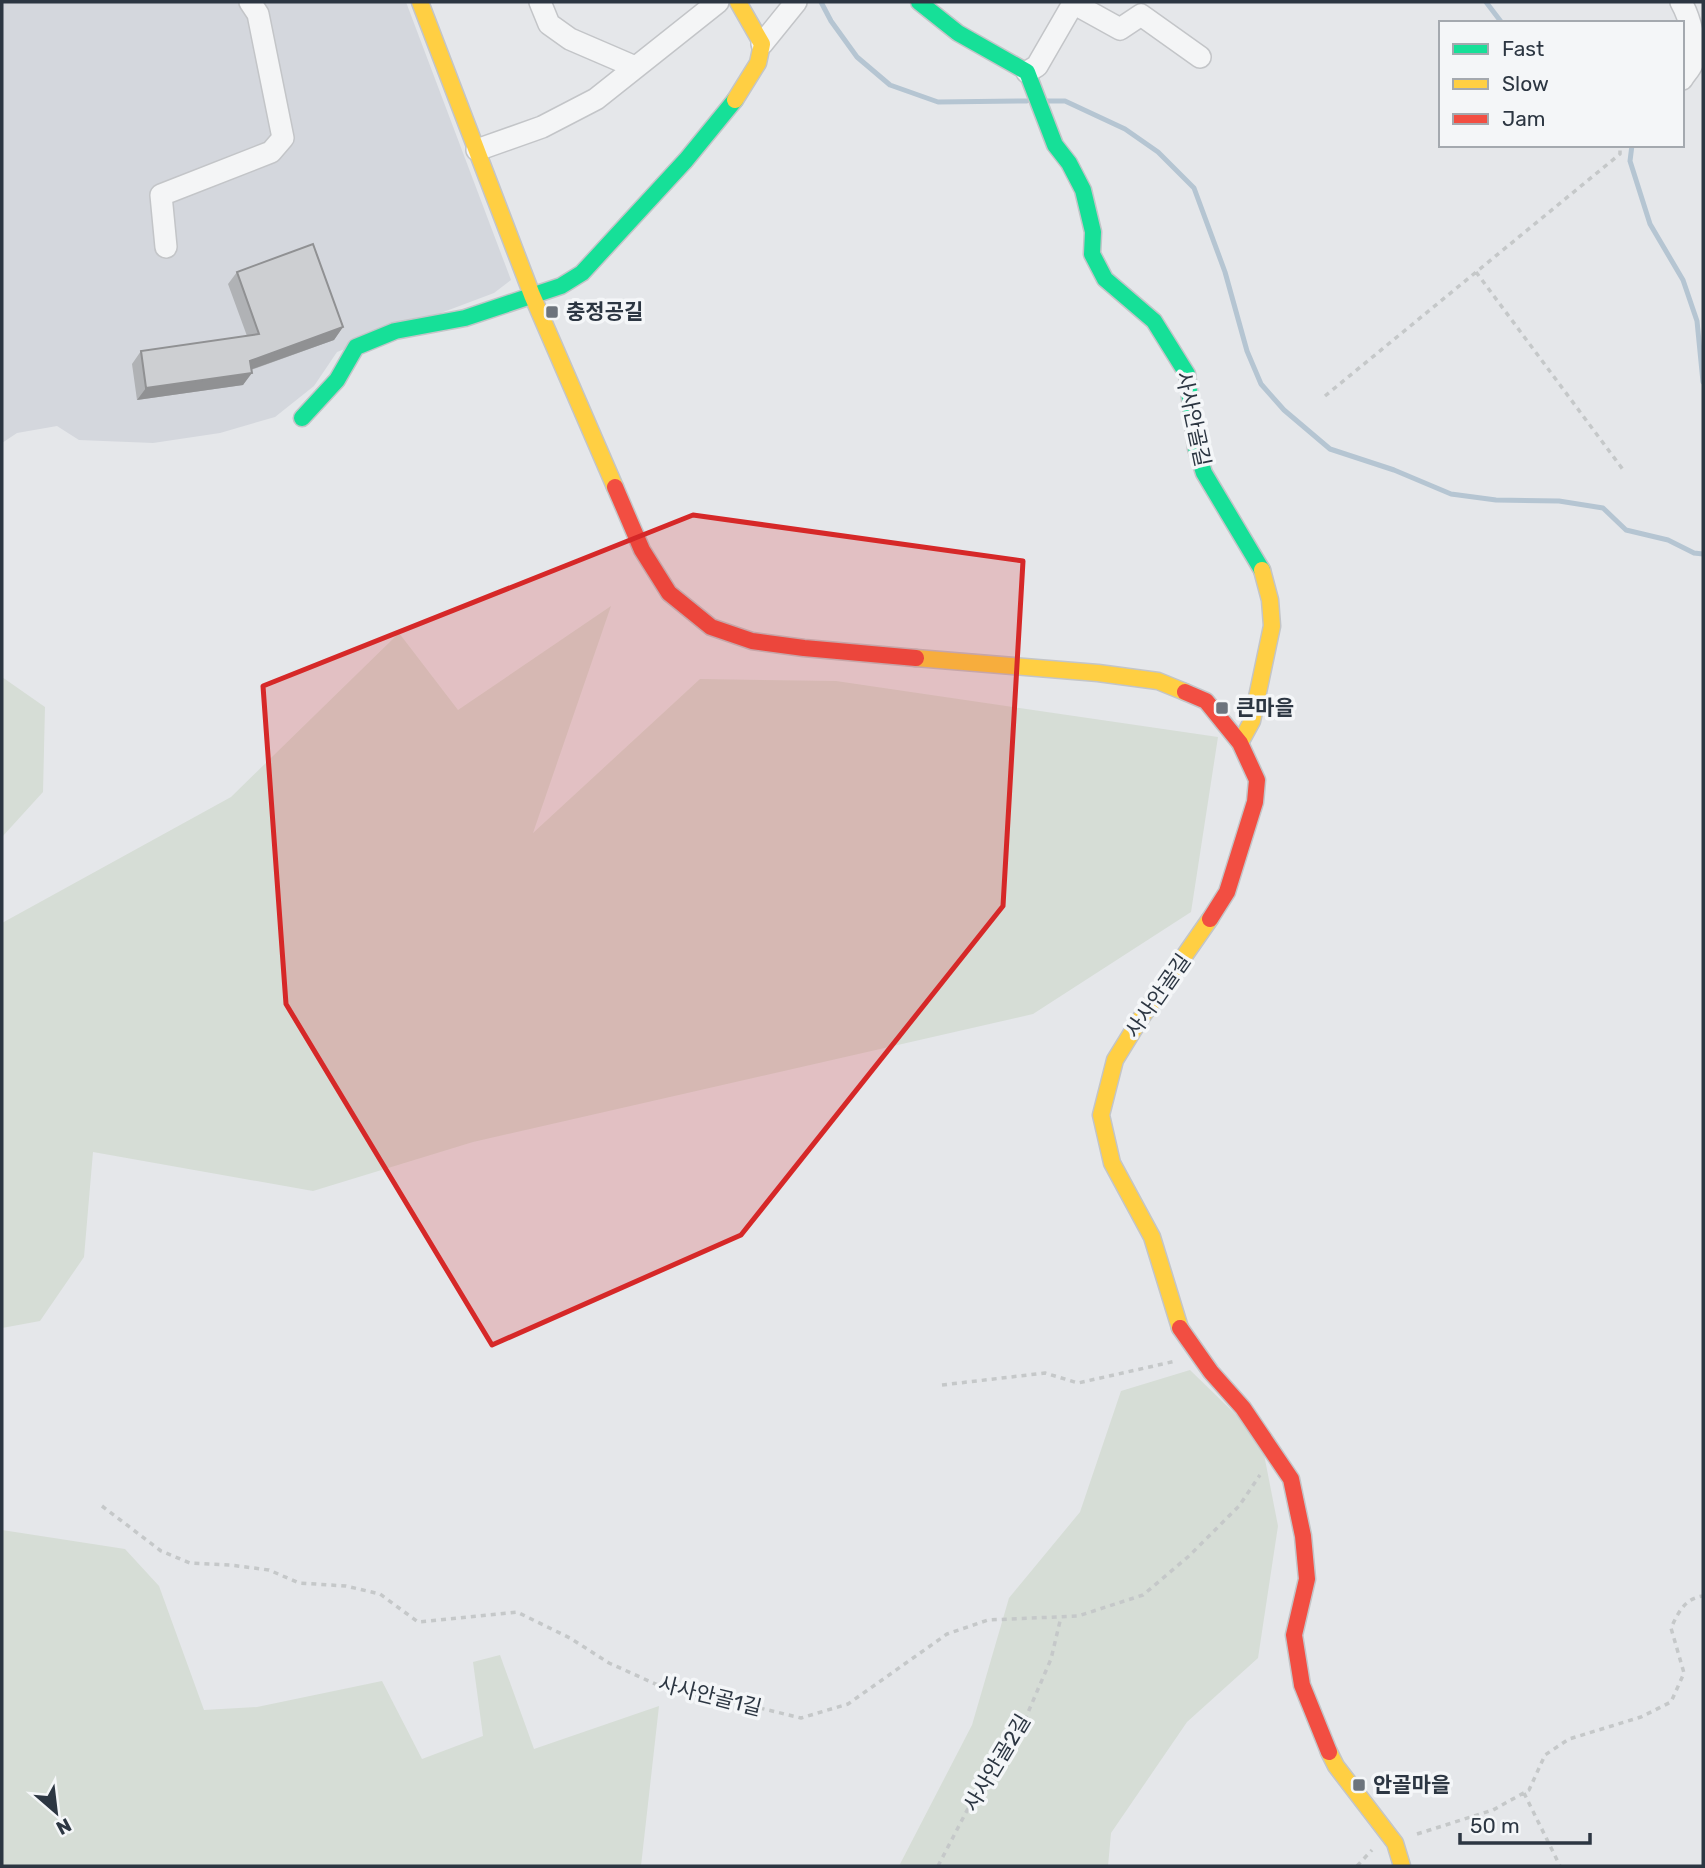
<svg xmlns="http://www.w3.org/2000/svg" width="1705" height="1868" font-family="Rubik,'Noto Sans KR',sans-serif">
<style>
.built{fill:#d4d7dd}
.green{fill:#d6ddd6}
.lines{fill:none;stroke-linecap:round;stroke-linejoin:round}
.stream{stroke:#b5c5d2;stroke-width:5}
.street-casing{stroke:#c3c5c8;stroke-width:24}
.fast-casing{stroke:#c3c5c8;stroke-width:19}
.slow-casing{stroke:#c3c5c8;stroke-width:19}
.jam-casing{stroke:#c3c5c8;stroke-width:19}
.path{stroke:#c5c8c9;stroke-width:3.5;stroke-dasharray:5 5;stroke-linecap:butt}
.street{stroke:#f4f5f6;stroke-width:21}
.fast{stroke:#16e098;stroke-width:16}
.slow{stroke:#ffcf43;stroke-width:16}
.jam{stroke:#f24e42;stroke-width:16}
.wall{fill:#b0b2b5}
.shaded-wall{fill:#909193}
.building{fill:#cdcfd2;stroke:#909193;stroke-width:2}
.marked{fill:#d62828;fill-opacity:0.2;stroke:#d62828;stroke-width:5;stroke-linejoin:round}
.poi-dot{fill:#6d747d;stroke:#f4f6f8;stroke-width:2.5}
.labels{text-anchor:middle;stroke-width:7;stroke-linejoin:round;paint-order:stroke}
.poi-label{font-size:21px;font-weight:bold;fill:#2c3642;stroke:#f4f6f8;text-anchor:start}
.street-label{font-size:21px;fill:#2c3642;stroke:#f4f6f8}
</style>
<rect width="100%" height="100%" fill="#e5e7ea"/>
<path class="built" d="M2 2H406L511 280 494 293 337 352 314 386 275 417 220 433 153 443 79 440 57 426 17 433 2 443Z"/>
<path class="green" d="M611 606 533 833 700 679 836 681 1218 737 1191 912 1033 1014 473 1142 313 1191 93 1152 84 1257 40 1321 2 1328V923L231 797 399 633 458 710Z
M2 677 45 707 43 792 2 837Z
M1190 1370 1261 1439 1278 1526 1258 1658 1187 1722 1111 1833 1108 1866H899L972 1725 1009 1598 1080 1512 1121 1391Z
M2 1530 125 1549 159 1586 204 1710 257 1707 382 1681 422 1759 483 1736 473 1662 500 1655 534 1749 659 1706 641 1866H2Z"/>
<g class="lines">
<path class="stream" d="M821 2 831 21 857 57 890 85 938 102 1027 101
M1486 2 1502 23
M1047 101H1065L1125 129 1158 152 1194 188 1225 272 1247 351 1261 384 1284 410 1330 449 1394 470 1451 494 1496 500 1559 501 1603 508 1626 530 1668 540 1694 553 1703 554
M1632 145 1630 161 1650 224 1683 280 1697 321 1703 382"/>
<g class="street-casing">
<path id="street" d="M540 2 549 24 570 39 635 67
M1681 2C1689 16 1699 48 1692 64 1690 69 1685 74 1682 79
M1073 3 1120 29 1141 15 1200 57
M762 44 796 2
M1027 72 1037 66 1074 2
M477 150 542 127 596 99 718 2
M166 247 161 195 271 152 283 138 258 14 250 2"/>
</g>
<g class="fast-casing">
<path id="fast" d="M919 2 958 33 1027 72 1055 145 1069 163 1083 190 1093 232 1092 254 1105 279 1154 321 1187 374 1196 448 1204 473 1262 570
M302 418 337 380 356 347 395 331 465 318 561 286 582 273 686 160 735 100"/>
</g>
<g class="slow-casing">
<path id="slow" d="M420 2 532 295 615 487
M735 100 758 63 762 44 738 2
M916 658 1098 673 1158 681 1185 692
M1240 743 1252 721 1272 626 1270 600 1262 570
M1180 1328 1152 1237 1112 1163 1101 1115 1115 1060 1139 1021 1210 919
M1329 1752 1336 1766 1395 1843 1402 1866"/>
</g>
<g class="jam-casing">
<path id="jam" d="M615 487 642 550 669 593 711 627 752 641 804 648 916 658
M1185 692 1206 701 1240 743 1257 780 1255 802 1227 892 1210 919
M1180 1328 1211 1372 1243 1408 1291 1479 1303 1536 1307 1579 1294 1635 1302 1685 1329 1752"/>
</g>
<path class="path" d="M1476 272 1624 471
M1325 396 1620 154V145
M942 1385 1045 1373 1078 1383 1176 1361
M102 1506 161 1551 190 1563 230 1565 269 1570 299 1583 346 1586 380 1594 418 1622 517 1612 570 1638 609 1663 671 1691 735 1702 801 1718 848 1704 947 1634 988 1620 1078 1616 1143 1595 1189 1556 1239 1506 1260 1475
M1524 1793 1560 1866
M1417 1834 1493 1810 1529 1790 1545 1755 1569 1739 1641 1717 1671 1702 1684 1673 1671 1628C1678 1613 1685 1598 1703 1596
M938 1866 973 1799 1020 1731 1051 1659 1061 1617
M1357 1866 1372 1850"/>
<use href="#street" class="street"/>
<use href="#fast" class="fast"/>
<use href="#slow" class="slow"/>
<use href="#jam" class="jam"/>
</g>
<path class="wall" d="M237 272 343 327 334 340 251 370 243 385 137 400 132 364 141 351 247 336 228 284Z"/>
<path class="shaded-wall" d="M343 327 334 340 241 373 250 361Z
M252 373 243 385 137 400 146 388Z"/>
<path class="building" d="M313 244 343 327 250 361 252 373 146 388 141 351 259 334 237 272Z"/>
<path class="marked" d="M693 515 1023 561 1003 906 741 1235 492 1345 286 1004 263 686Z"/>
<g class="poi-dot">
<rect x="545" y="305" width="14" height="14" rx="3.5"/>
<rect x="1215" y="701" width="14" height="14" rx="3.5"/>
<rect x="1352" y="1778" width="14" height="14" rx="3.5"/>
</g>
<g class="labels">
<g class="poi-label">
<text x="566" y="319">충정공길</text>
<text x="1236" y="715">큰마을</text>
<text x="1373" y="1792">안골마을</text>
</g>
<g class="street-label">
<text transform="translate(1193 419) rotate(78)" y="7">사사안골길</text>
<text transform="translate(1158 996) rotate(-55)" y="7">사사안골길</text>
<text transform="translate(710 1696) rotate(14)" y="7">사사안골1길</text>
<text transform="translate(997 1763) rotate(-59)" y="7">사사안골2길</text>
</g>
</g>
<rect width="1705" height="1868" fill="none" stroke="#2c3642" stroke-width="7"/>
<rect x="1439" y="21" width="245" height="126" fill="#f4f6f8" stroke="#a4a9af" stroke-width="2"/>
<rect x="1453" y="44" width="35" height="10" fill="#16e098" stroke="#a4a9af" stroke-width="2"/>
<text x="1502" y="56" font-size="21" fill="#2c3642">Fast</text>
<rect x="1453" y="79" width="35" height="10" fill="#ffcf43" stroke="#a4a9af" stroke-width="2"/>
<text x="1502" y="91" font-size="21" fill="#2c3642">Slow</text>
<rect x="1453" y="114" width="35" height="10" fill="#f24e42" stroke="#a4a9af" stroke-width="2"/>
<text x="1502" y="126" font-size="21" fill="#2c3642">Jam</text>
<g transform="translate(56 1812) rotate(152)" stroke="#f4f6f8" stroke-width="5" paint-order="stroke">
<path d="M0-5L12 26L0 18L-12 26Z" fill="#2c3642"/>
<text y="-10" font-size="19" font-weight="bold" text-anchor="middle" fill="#2c3642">N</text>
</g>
<path d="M1460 1833v10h130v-10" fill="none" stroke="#2c3642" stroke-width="3.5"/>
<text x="1470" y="1833" font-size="21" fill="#2c3642" stroke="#f4f6f8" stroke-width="5" paint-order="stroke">50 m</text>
</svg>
